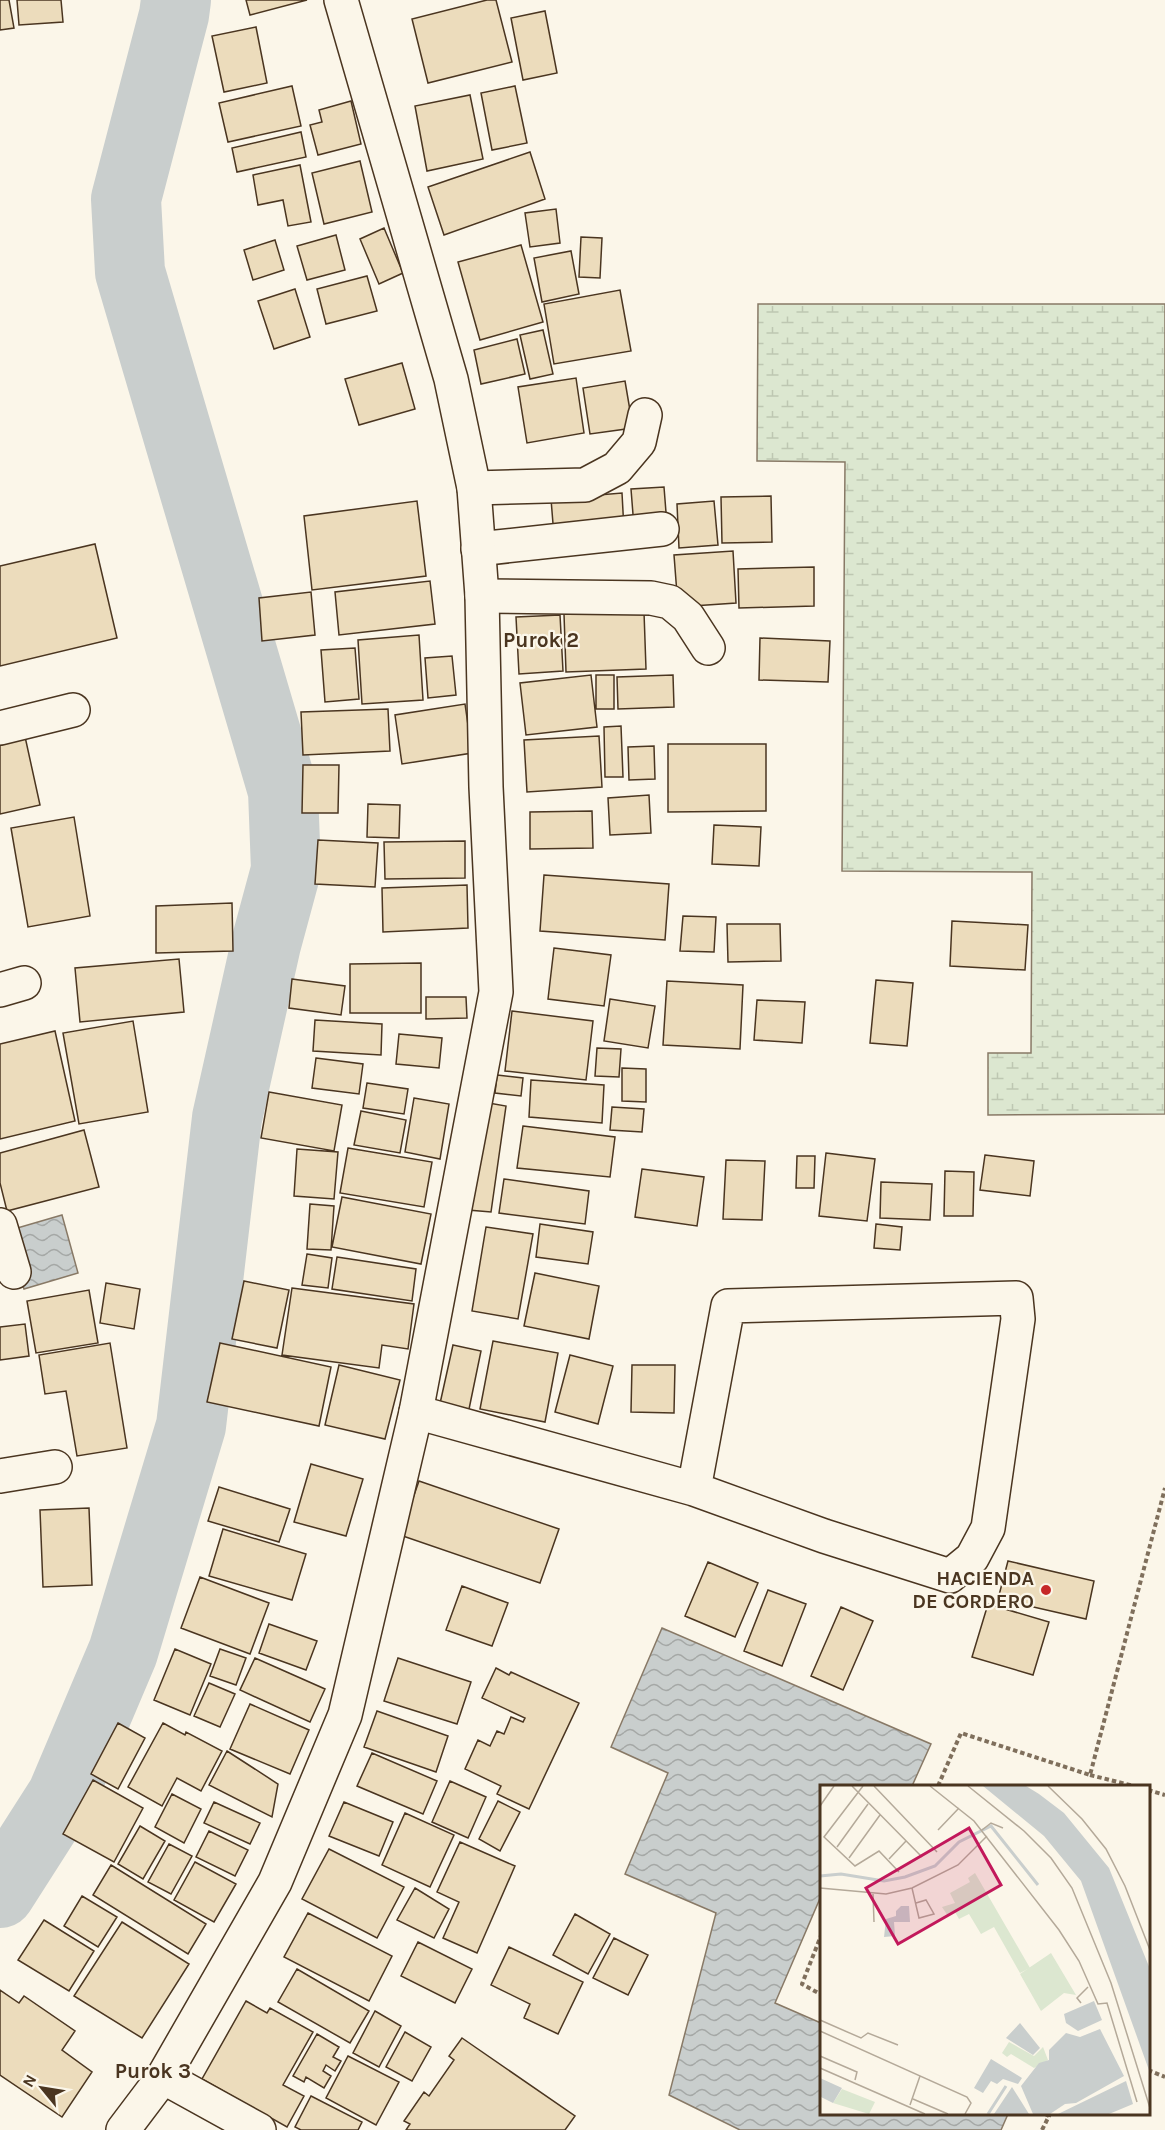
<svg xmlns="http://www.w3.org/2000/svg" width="1165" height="2130" font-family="Karla,sans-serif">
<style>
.wetland{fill:url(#wetland-marsh);stroke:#887966;stroke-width:1.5}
.water{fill:url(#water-waves);stroke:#887966;stroke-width:1.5}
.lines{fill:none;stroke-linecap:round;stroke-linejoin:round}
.river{stroke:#c9cecd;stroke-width:70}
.building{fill:#ecdcbc;stroke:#4a3520;stroke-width:1.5}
.minor-casing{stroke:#4a3520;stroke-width:36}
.tertiary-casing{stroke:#4a3520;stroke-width:36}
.path{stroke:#7f6f5c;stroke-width:4;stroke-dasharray:4.5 3;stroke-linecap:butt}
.minor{stroke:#fbf6e9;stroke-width:33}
.tertiary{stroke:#fbf6e9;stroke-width:33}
.poi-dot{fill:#c62828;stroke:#fbf6e9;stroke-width:2}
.labels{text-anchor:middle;stroke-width:4.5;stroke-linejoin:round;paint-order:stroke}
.poi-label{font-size:20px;font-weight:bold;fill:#4a3520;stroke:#fbf6e9;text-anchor:end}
.neighbourhood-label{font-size:21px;font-weight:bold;fill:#4a3520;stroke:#fbf6e9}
.inset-river{fill:none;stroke:#c9cecd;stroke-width:3}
.inset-road{fill:none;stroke:#b4a999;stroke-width:1.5}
.view{fill:#c2185b;fill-opacity:0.15;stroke:#c2185b;stroke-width:3}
.inset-edge{fill:none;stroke:#4a3520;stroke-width:3}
</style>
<defs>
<pattern id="wetland-marsh" width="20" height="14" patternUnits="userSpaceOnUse" patternTransform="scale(1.5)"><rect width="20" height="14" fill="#dce7d0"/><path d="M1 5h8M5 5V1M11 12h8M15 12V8" fill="none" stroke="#bec7b2"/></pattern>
<pattern id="water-waves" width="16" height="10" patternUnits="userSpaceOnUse" patternTransform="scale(1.5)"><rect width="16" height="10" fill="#c9cecd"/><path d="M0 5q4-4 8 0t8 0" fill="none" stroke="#a5a8a6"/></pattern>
</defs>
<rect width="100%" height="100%" fill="#fbf6e9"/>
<path class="wetland" d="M758 304H1165V1114L988 1115V1053H1031L1032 872 842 871 845 462 757 461Z"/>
<path class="water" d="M62 1215 78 1273 24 1289 7 1231Z
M662 1628 931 1744 912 1786H822L821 1896 775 2003 821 2023 822 2114H1008L1001 2130H740L669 2095 716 1913 625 1874 668 1773 611 1747Z"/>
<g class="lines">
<path class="river" d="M0 1893 62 1796 123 1652 191 1426 227 1118 266 944 286 870 283 791 130 272 126 199 174 15 176 0"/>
</g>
<path class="building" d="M0 0H9L14 28 0 30Z
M17 0H61L63 22 19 25Z
M246 0H307L250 15Z
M487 0H496L512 62 428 83 412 19Z
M545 11 557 73 523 80 511 18Z
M256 27 267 83 224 92 212 36Z
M292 86 301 126 228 142 219 103Z
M515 86 527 143 492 150 481 93Z
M470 95 483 159 427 171 415 106Z
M351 101 361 144 318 155 310 125 322 122 319 110Z
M301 132 306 157 237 172 232 148Z
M530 152 545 199 444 235 428 187Z
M360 161 372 212 324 224 312 173Z
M300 165 311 222 288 226 283 200 258 205 253 175Z
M556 209 560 243 530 247 525 213Z
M384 228 403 273 379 284 360 239Z
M336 235 345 270 307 280 297 246Z
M581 237 602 238 600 278 579 277Z
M275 240 284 270 253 280 244 250Z
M521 245 543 322 480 340 458 262Z
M571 251 579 294 542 302 534 258Z
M367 276 377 311 326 324 317 289Z
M295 289 310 337 274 349 258 301Z
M620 290 631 351 554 364 544 304Z
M543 330 553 374 530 379 520 335Z
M517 339 525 374 481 384 474 350Z
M402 363 415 409 359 425 345 379Z
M576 378 584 433 527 443 518 387Z
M625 381 633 428 590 434 583 388Z
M664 487 667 525 634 527 631 489Z
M622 493 624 530 554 536 551 499Z
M771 496 772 542 722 543 721 497Z
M417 501 426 576 312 590 304 516Z
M714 501 718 545 679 548 677 504Z
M95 544 117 638 0 666V566Z
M733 551 736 603 678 607 674 555Z
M814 567V606L739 608 738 569Z
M430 581 435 624 339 635 335 592Z
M311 592 315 635 262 641 259 598Z
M644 612 646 669 566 672 564 614Z
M560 615 563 671 519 674 516 617Z
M419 635 423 700 362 704 358 640Z
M760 638 830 641 828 682 759 680Z
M355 648 359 699 325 702 321 650Z
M452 656 456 695 428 698 425 658Z
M591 675 597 727 526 735 520 683Z
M596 675H614V709H596Z
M673 675 674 707 618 709 617 677Z
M465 704 472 753 402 764 395 715Z
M388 709 390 751 303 755 301 712Z
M621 726 623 777H605L604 727Z
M24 732 40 805 0 814V738Z
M599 736 602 787 527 792 524 740Z
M668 744H766V811L668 812Z
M654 746 655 779 629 780 628 747Z
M303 765H339L338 813H302Z
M649 795 651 833 610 835 608 798Z
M368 804 400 805 399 838 367 837Z
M592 811 593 848 530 849V812Z
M74 817 90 916 28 927 11 828Z
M714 825 761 827 759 866 712 864Z
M318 840 378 843 375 887 315 884Z
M465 841V878L385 879 384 842Z
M544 875 669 884 665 940 540 931Z
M467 885 468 928 383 932 382 888Z
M232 903 233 951 156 953V906Z
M683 916 716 917 714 952 680 951Z
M952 921 1028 925 1025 970 950 966Z
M727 924H780L781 961 728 962Z
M554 948 611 955 604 1006 548 999Z
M179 959 184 1012 80 1022 75 968Z
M421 963V1013H350V964Z
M292 979 345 986 341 1015 289 1008Z
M876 980 913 983 907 1046 870 1043Z
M667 981 743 985 740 1049 663 1045Z
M426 997H466L467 1018 426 1019Z
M610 999 655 1006 648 1048 604 1041Z
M757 1000 805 1002 802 1043 754 1040Z
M512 1011 593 1021 586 1080 505 1071Z
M315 1020 382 1024 381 1055 313 1051Z
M133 1021 148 1112 79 1124 63 1033Z
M55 1031 75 1121 0 1139V1044Z
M399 1034 442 1038 439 1068 396 1064Z
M597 1048 621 1049 619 1077 595 1076Z
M316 1058 363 1064 359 1094 312 1088Z
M622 1068 646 1069V1102L622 1101Z
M497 1075 523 1078 521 1096 495 1093Z
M531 1080 604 1085 602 1123 529 1117Z
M367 1083 408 1089 404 1114 363 1108Z
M269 1092 342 1105 334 1151 261 1138Z
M414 1098 449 1104 440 1159 405 1152Z
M483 1102 506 1106 491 1212 468 1210Z
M612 1107 644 1109 642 1132 610 1130Z
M361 1111 406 1120 400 1153 354 1145Z
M523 1126 615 1137 610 1177 517 1168Z
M84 1130 99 1187 7 1211 0 1183V1153Z
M348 1148 432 1162 424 1207 340 1193Z
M297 1149 338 1152 334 1199 294 1196Z
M826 1153 875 1159 867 1221 819 1216Z
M985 1155 1034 1161 1030 1196 980 1190Z
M797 1156H815L814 1188H796Z
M726 1160 765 1161 762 1220 723 1219Z
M642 1169 704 1177 697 1226 635 1217Z
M945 1171 974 1172 973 1216H944Z
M504 1179 589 1191 585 1224 499 1213Z
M881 1182 932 1184 930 1220 880 1218Z
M342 1197 431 1214 421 1264 332 1247Z
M310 1204 334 1206 331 1250 307 1249Z
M540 1224 593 1232 588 1264 536 1257Z
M876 1224 902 1227 900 1250 874 1248Z
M486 1227 533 1234 518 1319 472 1311Z
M307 1254 332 1258 328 1288 302 1285Z
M337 1257 416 1269 412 1301 332 1289Z
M535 1273 599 1286 589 1339 524 1326Z
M244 1281 289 1290 277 1348 232 1339Z
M106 1283 140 1289 134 1329 100 1323Z
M292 1288 414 1304 408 1349 382 1345 379 1368 282 1355Z
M89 1290 98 1343 36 1353 27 1301Z
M25 1324 29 1356 0 1360V1327Z
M493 1341 558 1353 545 1422 480 1409Z
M110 1343 127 1448 77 1456 66 1391 45 1394 39 1355Z
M220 1343 331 1367 319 1426 207 1402Z
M453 1345 481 1351 468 1414 439 1408Z
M570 1355 613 1366 598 1424 555 1412Z
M339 1365 400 1380 385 1439 325 1425Z
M632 1365H675L674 1413 631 1412Z
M311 1464 363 1479 346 1536 294 1522Z
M419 1481 559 1529 540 1583 400 1535Z
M219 1487 290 1509 279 1542 208 1521Z
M89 1508 92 1585 43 1587 40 1510Z
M223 1529 306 1554 292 1600 209 1576Z
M1008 1561 1094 1581 1086 1619 998 1599Z
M708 1562 758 1583 735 1637 685 1616Z
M200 1577 269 1603 250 1654 181 1628Z
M462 1586 508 1603 492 1646 446 1630Z
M768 1590 806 1604 782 1666 744 1651Z
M988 1604 1049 1622 1033 1675 972 1657Z
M841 1607 873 1621 843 1690 811 1676Z
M269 1624 317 1641 306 1670 259 1653Z
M175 1649 211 1664 190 1715 154 1700Z
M220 1649 246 1658 236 1685 210 1676Z
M255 1658 325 1689 310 1722 240 1690Z
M398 1658 471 1682 457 1724 384 1701Z
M496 1668 509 1675 511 1672 579 1703 529 1809 497 1794 501 1786 465 1769 478 1740 490 1746 497 1731 504 1734 511 1717 523 1722 525 1718 482 1698Z
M209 1683 235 1694 220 1727 194 1716Z
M250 1704 309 1730 290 1774 230 1749Z
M377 1711 448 1736 436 1772 364 1747Z
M118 1723 145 1738 118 1789 91 1774Z
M163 1723 185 1735 186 1732 222 1751 201 1791 177 1778 162 1806 128 1787Z
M227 1751 278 1784 272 1817 209 1785Z
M372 1753 437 1781 423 1814 357 1786Z
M93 1780 143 1808 114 1862 63 1834Z
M450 1781 486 1797 468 1838 432 1822Z
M172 1794 201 1809 184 1843 155 1827Z
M498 1801 520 1812 500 1851 479 1839Z
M214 1802 260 1823 250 1844 204 1823Z
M344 1802 393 1822 379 1856 329 1836Z
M405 1813 454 1835 430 1887 382 1865Z
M140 1826 165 1841 143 1879 118 1864Z
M209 1831 248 1850 235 1876 196 1857Z
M460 1842 515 1866 477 1953 443 1938 459 1902 437 1892Z
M169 1844 192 1856 171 1894 148 1882Z
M329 1849 404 1887 377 1938 302 1899Z
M195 1862 236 1884 214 1922 174 1900Z
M111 1865 206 1924 188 1954 93 1895Z
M415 1888 449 1909 434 1938 397 1920Z
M82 1896 117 1917 98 1947 64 1926Z
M308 1913 392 1956 369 2001 284 1957Z
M575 1914 610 1934 588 1974 553 1955Z
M44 1920 94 1951 69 1991 18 1960Z
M122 1922 189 1964 142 2038 74 1996Z
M614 1938 648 1955 628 1995 593 1978Z
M418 1942 472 1969 455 2003 401 1976Z
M509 1947 583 1982 558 2034 524 2018 530 2004 491 1985Z
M297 1969 369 2011 350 2043 278 2002Z
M0 1990 19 2003 24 1996 75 2031 62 2050 92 2072 62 2117 0 2075Z
M246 2001 267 2013 270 2008 313 2032 283 2085 304 2096 287 2127 202 2079Z
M375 2011 401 2026 379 2067 353 2053Z
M405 2032 431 2047 412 2081 386 2067Z
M317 2034 339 2047 333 2057 341 2061 335 2071 326 2065 323 2071 331 2076 324 2088 306 2077 304 2082 293 2076Z
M462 2038 575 2116 565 2130H406L410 2124 404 2121 424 2092 429 2096 454 2060 449 2056Z
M348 2056 399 2082 376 2125 326 2098Z
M311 2096 362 2122 358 2130H301L295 2127Z"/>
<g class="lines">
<g class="minor-casing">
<path id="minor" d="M474 488 585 485 617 468 639 442 645 415
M478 549 662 529
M482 596 651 598 670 602 688 617 708 648
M0 728 73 710
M0 990 24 983
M0 1225 14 1272
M416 1412 694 1489 824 1536 950 1576 972 1558 988 1528 1018 1319 1016 1298 728 1306 694 1489
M0 1476 55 1467
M163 2077 259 2130"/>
</g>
<g class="tertiary-casing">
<path id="tertiary" d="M123 2130 163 2077 275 1882 345 1715 416 1412 496 992 486 787 482 596 474 488 451 379 341 0"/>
</g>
<path class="path" d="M1090 1775 1134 1786
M938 1786 961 1733 1090 1775 1165 1488
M1148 1790 1165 1795
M822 1933 802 1984 822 1995
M1148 2070 1165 2077
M1042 2130 1049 2116 1045 2114"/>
<use href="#minor" class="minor"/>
<use href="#tertiary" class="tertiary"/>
</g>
<circle class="poi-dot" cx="1046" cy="1590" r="6"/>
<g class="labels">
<g class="poi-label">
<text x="1034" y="1585">HACIENDA<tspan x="1034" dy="23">DE CORDERO</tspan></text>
</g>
<g class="neighbourhood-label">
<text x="541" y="647">Purok 2</text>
<text x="153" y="2078">Purok 3</text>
</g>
</g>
<g transform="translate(820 1785)">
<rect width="330" height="330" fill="#fbf6e9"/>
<path d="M231 168 256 210 244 208 221 226 200 189Z" fill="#dce7d0"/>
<path d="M155 88 210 183 200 188 174 142 161 149 149 129 139 134 135 127 128 131 122 122 135 118 130 108 150 97 148 93ZM189 257 214 271 223 262 228 275 214 283 191 269 187 272 182 268ZM22 304 55 317 49 329 13 318Z" fill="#dce7d0"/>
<path d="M163 1H206L219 9 244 28 289 83 330 184V288L261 96 224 51ZM81 121H89L90 137H74L75 151 64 152 66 134 76 131V126ZM274 216 282 235 258 246 246 238 244 229ZM200 238 220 263 213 270 186 253ZM280 244 304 291 256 318 245 319 230 329H213L201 301 219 278 229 275V265L246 248 260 252ZM171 274 202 293 198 299 183 294 177 299 171 296 163 308 154 303ZM0 293 22 303 13 318 1 312ZM306 296 313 319 289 329H238ZM192 302 209 329H174Z" fill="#c9cecd"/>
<path class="inset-river" d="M0 91 21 89 64 96 85 92 115 81 139 57 171 41 218 100M168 329 186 301"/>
<path class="inset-road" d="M32 1 102 72M43 1 4 52 35 81 59 66 79 87M54 1 117 67M110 1 154 36 239 145 259 176 278 219 287 218 317 317M148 1 204 46 231 73 252 103 291 198 330 323M228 1 262 34 286 64 305 101 330 165M0 21 14 1M118 45 139 23M162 45 171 38 183 43M17 62 48 19M29 73 60 30M69 74 86 56M0 103 66 109 92 103 138 80 167 51M92 103 99 133 114 129 106 115 96 118M53 109 54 137M261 218 257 213 268 202M0 235 41 253 48 248 78 260M0 246 147 312 151 318 145 329M0 271 37 287 35 295M0 283 105 329M93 314 128 329M90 320 100 291"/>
<path class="view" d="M149 43 181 100 78 159 46 103Z"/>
<rect width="330" height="330" class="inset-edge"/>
</g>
<g transform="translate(42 2088) rotate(300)" stroke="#fbf6e9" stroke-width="4.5" paint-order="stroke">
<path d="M0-4.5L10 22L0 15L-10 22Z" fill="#4a3520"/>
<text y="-9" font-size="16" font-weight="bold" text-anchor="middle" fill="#4a3520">N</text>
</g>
</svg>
